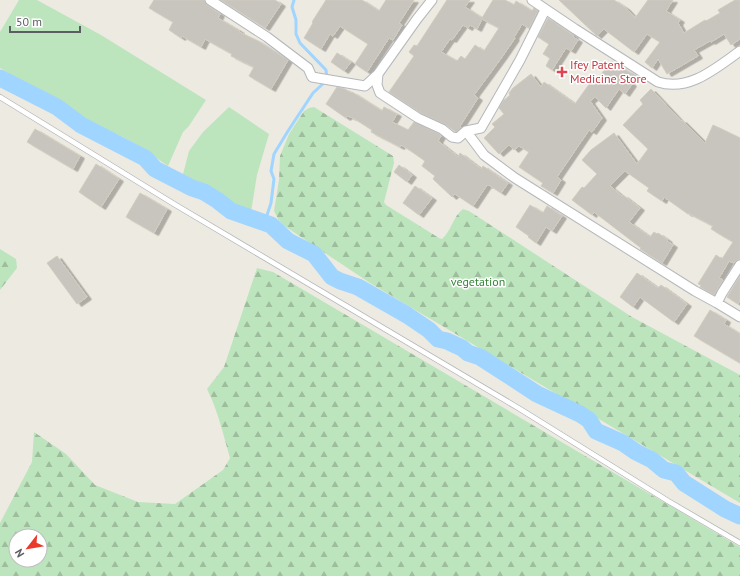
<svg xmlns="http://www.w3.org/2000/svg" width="740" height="576" font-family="'PT Sans',sans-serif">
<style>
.grass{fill:#bde5bd}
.forest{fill:url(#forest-firs);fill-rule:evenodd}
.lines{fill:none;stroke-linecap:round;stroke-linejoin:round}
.stream{stroke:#9fd5ff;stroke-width:3}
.river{stroke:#9fd5ff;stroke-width:17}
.building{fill:#c8c4be;stroke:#d1ccbf;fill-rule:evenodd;filter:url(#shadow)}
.lane-casing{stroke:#b4b7bc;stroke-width:6}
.street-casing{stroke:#b4b7bc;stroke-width:11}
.lane{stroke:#fff;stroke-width:4.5}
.street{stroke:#fff;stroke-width:9}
.health-dot{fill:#e0444e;stroke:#fff;stroke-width:1.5}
.labels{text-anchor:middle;stroke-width:3;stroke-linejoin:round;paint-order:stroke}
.health-label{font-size:12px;fill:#be3a42;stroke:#fff;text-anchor:start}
.park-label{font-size:12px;fill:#358639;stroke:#fff}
</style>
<defs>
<pattern id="forest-firs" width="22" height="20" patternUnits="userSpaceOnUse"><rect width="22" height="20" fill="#bde5bd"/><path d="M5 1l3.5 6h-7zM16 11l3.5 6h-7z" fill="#9dbd9d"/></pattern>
<filter id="shadow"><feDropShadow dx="4.5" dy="2.5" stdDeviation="0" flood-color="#0004"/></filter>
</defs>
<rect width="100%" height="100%" fill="#edeae1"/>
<path class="grass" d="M19 0H37L101 35 206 100 189 126 183 132 168 166 136 144 121 136 87 121 0 68V32Z
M229 107 269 134 257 175 251 212 226 206 182 178 189 151 203 132Z"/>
<path class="forest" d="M314 107 393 156 394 163 384 202 386 205 439 238 442 239C452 230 453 216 463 209L469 211 632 317 740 375V503L370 283 283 225 278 219 274 211 279 180 280 156 289 134 304 111 309 108Z
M0 249 16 259 17 268 0 290Z
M257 268 273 272 740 547V576H0V523L32 462 34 432 66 454 95 485 138 502 175 504 223 470 230 458C223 434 218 411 207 389L224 367ZM16 536H40V560H16Z"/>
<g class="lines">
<path class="stream" d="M264 224 271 203 274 179 271 171 274 154 288 131 313 93 327 80 326 70 300 43 296 34V20L292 7 294 0"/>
<path class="river" d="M0 78 57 107 81 125 145 158 155 169 192 188 204 192 217 200 231 211 271 225 288 241 314 254 332 277 340 281 358 287 407 315 429 330 438 339 447 341 462 348 468 353 480 357 537 394 580 414 589 420 596 431 623 443 636 452 652 460 664 470 676 473 684 483 725 509 740 516"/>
</g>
<path class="building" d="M154 0H204L207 5 220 14 218 18 240 31 239 32 258 41 288 60 271 89 249 76 254 67 231 56 232 54 205 39 201 47 182 36 181 38 169 30 173 22 149 8Z
M221 0H275L281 4 265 28Z
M326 0H362L379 11 386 0H414L399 23 402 25 393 40 389 38 367 72 355 64 368 44 340 26 333 36 330 34 321 49 304 38 313 23 312 22Z
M447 0H470L465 7 482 18 493 0H505L514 5 516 1 532 11 534 8 538 11 529 28 522 24 514 37 515 38 502 57 474 95 478 98 460 126 461 128 456 132 445 124 421 113 389 92 414 56 409 52 414 45 417 46ZM482 19 499 28 484 51 475 45 465 59 461 56 457 61 441 52 450 39 452 40 463 25 468 28 470 25 477 29Z
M559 0H614L626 8 635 18 648 0H673L666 11 680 20 678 23 684 33 705 20 706 21 720 13 718 10 735 0H740V39L731 45 724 34 711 42 710 41 694 50 698 56 667 74 658 59 652 68 645 62 660 42 647 34 634 52 604 29 597 36Z
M548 18 574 36 573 37 578 40 571 51 566 48 552 70 546 66 550 58 543 54 549 44 538 37Z
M337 53 351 62 344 71 331 62Z
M611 61 632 74 628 80 632 84 625 94 619 89 606 108 595 97 590 101 602 118 592 132 589 130 557 177 561 180 553 193 541 186 543 183 519 167 529 152 519 146 514 150 509 145 499 154 484 138 495 127 492 124 504 114 499 108 503 101 510 95 509 93 513 88 531 74 541 87 544 82 575 104 590 83 593 85Z
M337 87 345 89 351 93 352 92 382 111 384 107 397 114 392 122 408 130 414 122 439 134 441 136 438 141 458 157 460 153 481 169 483 166 508 183 501 193 489 185 488 186 487 185 473 206 455 194 452 197 433 179 435 176 422 166 425 161 408 149 401 145 400 147 371 132 372 130 355 119 348 116 346 118 326 104Z
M651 89 681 121 682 120 705 143 713 125 740 138V259L737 260 734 263 729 261 719 278 723 280 714 295 700 287 701 285 698 284 716 255 722 259 733 242 711 229 713 226 688 213V214L664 197 662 201 647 191 649 188 625 171 610 186 622 196 623 195 640 208 629 222 650 237 654 232 657 234 658 233 668 240 667 241 673 245 662 263 640 249 641 248 594 212 592 215 572 200 582 187 584 188 597 174 582 160 591 150 614 133 637 164 648 149 623 125 643 104 640 100Z
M35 129 80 156 73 169 27 142Z
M96 164 119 179 101 207 79 192Z
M399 165 412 175 407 182 394 172Z
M415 186 432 198 419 215 403 203Z
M140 193 167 209 154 233 126 217Z
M530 205 543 213 547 206 562 216 552 231 546 227 536 243 528 237 529 236 516 227Z
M57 256 87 297 77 304 47 263Z
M637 273 658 288 661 285 687 304 674 322 640 297 633 307 620 297Z
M740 276V300L738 304 727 297Z
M710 310 726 320 724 324 740 334V363L694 336Z"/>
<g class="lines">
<g class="lane-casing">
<path id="lane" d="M0 97 174 204 520 409 668 501 740 543"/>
</g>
<g class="street-casing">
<path id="street" d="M210 0 267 37 308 68 312 77 365 86 378 74 417 19 432 0
M532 0 575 29 658 82C689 92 716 68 740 51
M378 74 377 85 380 93 418 118 442 129 452 137 458 138 466 131 481 128 520 60 545 10
M466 131 484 155 515 178 695 291 717 303 740 317
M717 303 722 293 740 265"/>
</g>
<use href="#lane" class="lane"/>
<use href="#street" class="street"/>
</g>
<path class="health-dot" d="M560 66h4v4h4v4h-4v4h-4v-4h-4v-4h4z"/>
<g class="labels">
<g class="health-label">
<text x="570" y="69">Ifey Patent<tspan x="570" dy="14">Medicine Store</tspan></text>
</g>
<g class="park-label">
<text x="478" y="286">vegetation</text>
</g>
</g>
<g transform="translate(28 548) rotate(239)"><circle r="19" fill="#ffffff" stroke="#bdbec0"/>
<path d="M0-3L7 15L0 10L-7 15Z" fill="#e93a2b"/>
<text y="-6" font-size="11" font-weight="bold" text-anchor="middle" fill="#5a5d62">N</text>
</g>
<path d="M10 26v6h70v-6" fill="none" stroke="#5a5d62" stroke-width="2"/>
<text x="16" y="26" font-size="12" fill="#5a5d62" stroke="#ffffff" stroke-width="3" paint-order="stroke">50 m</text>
</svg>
